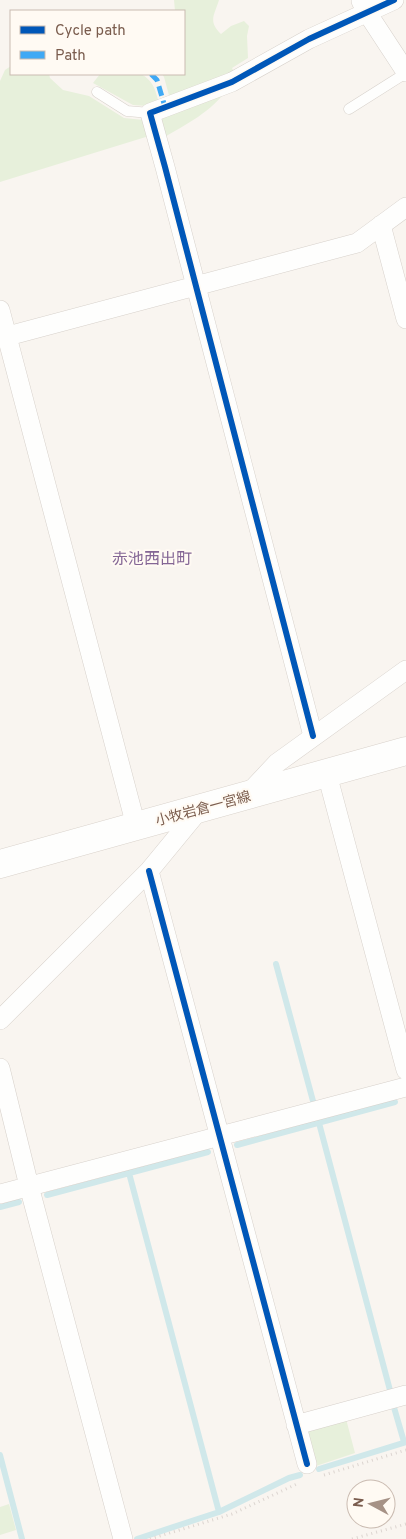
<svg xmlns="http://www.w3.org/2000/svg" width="406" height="1539" font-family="Overpass,'Noto Sans JP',sans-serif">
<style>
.green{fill:#e7f0db}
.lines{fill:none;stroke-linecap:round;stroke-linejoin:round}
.stream{stroke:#d0e8ea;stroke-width:6}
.service-casing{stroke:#d7d1cb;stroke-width:11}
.minor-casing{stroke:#d7d1cb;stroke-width:20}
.secondary-casing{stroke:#d9d2cb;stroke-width:29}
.path{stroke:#dcd5d0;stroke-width:3;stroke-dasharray:1 4;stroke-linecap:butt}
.service{stroke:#fefefd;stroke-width:10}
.minor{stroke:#fefefd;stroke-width:19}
.secondary{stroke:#fefefd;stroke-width:28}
.quiet{stroke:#3fa9f5;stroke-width:5;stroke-dasharray:10 5;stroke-linecap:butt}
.cycleway-casing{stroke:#fffaf3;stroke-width:9}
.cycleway{stroke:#0057b8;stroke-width:6}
.labels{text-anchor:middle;stroke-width:4;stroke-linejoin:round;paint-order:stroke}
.street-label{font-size:14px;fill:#7a5c4d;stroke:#fffaf3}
.quarter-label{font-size:16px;fill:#846695;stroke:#fffaf3}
</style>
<rect width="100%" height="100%" fill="#f9f5f0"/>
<path class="green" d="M174 0H219C214 16 208 21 221 34L231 26 244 21 249 26 247 36 248 58 232 68 235 74 170 99 164 77 162 74H184V11H175Z
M11 66V74H49L50 78 63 90 89 96 124 118 144 120 149 136 0 182V81L5 70Z
M100 74H141C152 80 155 88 158 100L147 106 133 105 93 83Z
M227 89C213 111 185 125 163 138L161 125 162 116Z
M345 1415 355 1453 313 1467 303 1427Z
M9 1504 16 1530 0 1535V1507Z"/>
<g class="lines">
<path class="stream" d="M276 964 313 1101
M319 1123 391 1394
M237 1145 395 1102
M129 1173 219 1512
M47 1195 208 1152
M0 1207 19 1202
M393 1404 404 1442
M0 1455 22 1539
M319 1469 406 1442
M137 1539 219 1512 289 1478 300 1475"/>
<g class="service-casing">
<path id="service" d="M97 92 127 111 150 113
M349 109 406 73"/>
</g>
<g class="minor-casing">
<path id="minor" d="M361 1 366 11 406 72
M381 225 406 319
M0 310 136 826
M0 338 357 243 406 207
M313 736 165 167 150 113 232 82 309 39 394 0
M327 774 406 1070
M247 795 277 763 406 670
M149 871 307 1464
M0 1020 149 871 200 809
M0 1068 29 1186 123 1539
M0 1194 406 1087
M296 1425 406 1395"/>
</g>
<g class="secondary-casing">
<path id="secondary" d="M0 864 406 751"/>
</g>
<path class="path" d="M324 1475 406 1450
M150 1539 232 1514 299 1483
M352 1539 406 1524"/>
<use href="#service" class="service"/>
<use href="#minor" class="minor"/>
<use href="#secondary" class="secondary"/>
<path class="quiet" d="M112 10V11
M151 74 157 80 165 107"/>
<g class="cycleway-casing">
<path id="cycleway" d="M313 736 165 167 150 113 232 82 309 39 394 0
M149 871 307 1464"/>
</g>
<use href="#cycleway" class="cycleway"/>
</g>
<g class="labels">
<g class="street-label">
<text transform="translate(203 808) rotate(-15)" y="5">小牧岩倉一宮線</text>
</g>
<g class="quarter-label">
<text x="152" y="564">赤池西出町</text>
</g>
</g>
<rect x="10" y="10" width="175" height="65" fill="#fffaf3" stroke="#cabbb1"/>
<rect x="20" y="26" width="25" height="8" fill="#0057b8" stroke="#cabbb1"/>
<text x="55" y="35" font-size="15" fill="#7a5c4d">Cycle path</text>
<rect x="20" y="51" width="25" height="8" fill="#3fa9f5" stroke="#cabbb1"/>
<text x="55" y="60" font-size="15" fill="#7a5c4d">Path</text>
<g transform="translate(371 1504) rotate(277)"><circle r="24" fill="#fffaf3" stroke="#cabbb1"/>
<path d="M0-4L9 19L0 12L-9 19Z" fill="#a69286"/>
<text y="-8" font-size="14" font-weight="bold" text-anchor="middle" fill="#7a5c4d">N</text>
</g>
</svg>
